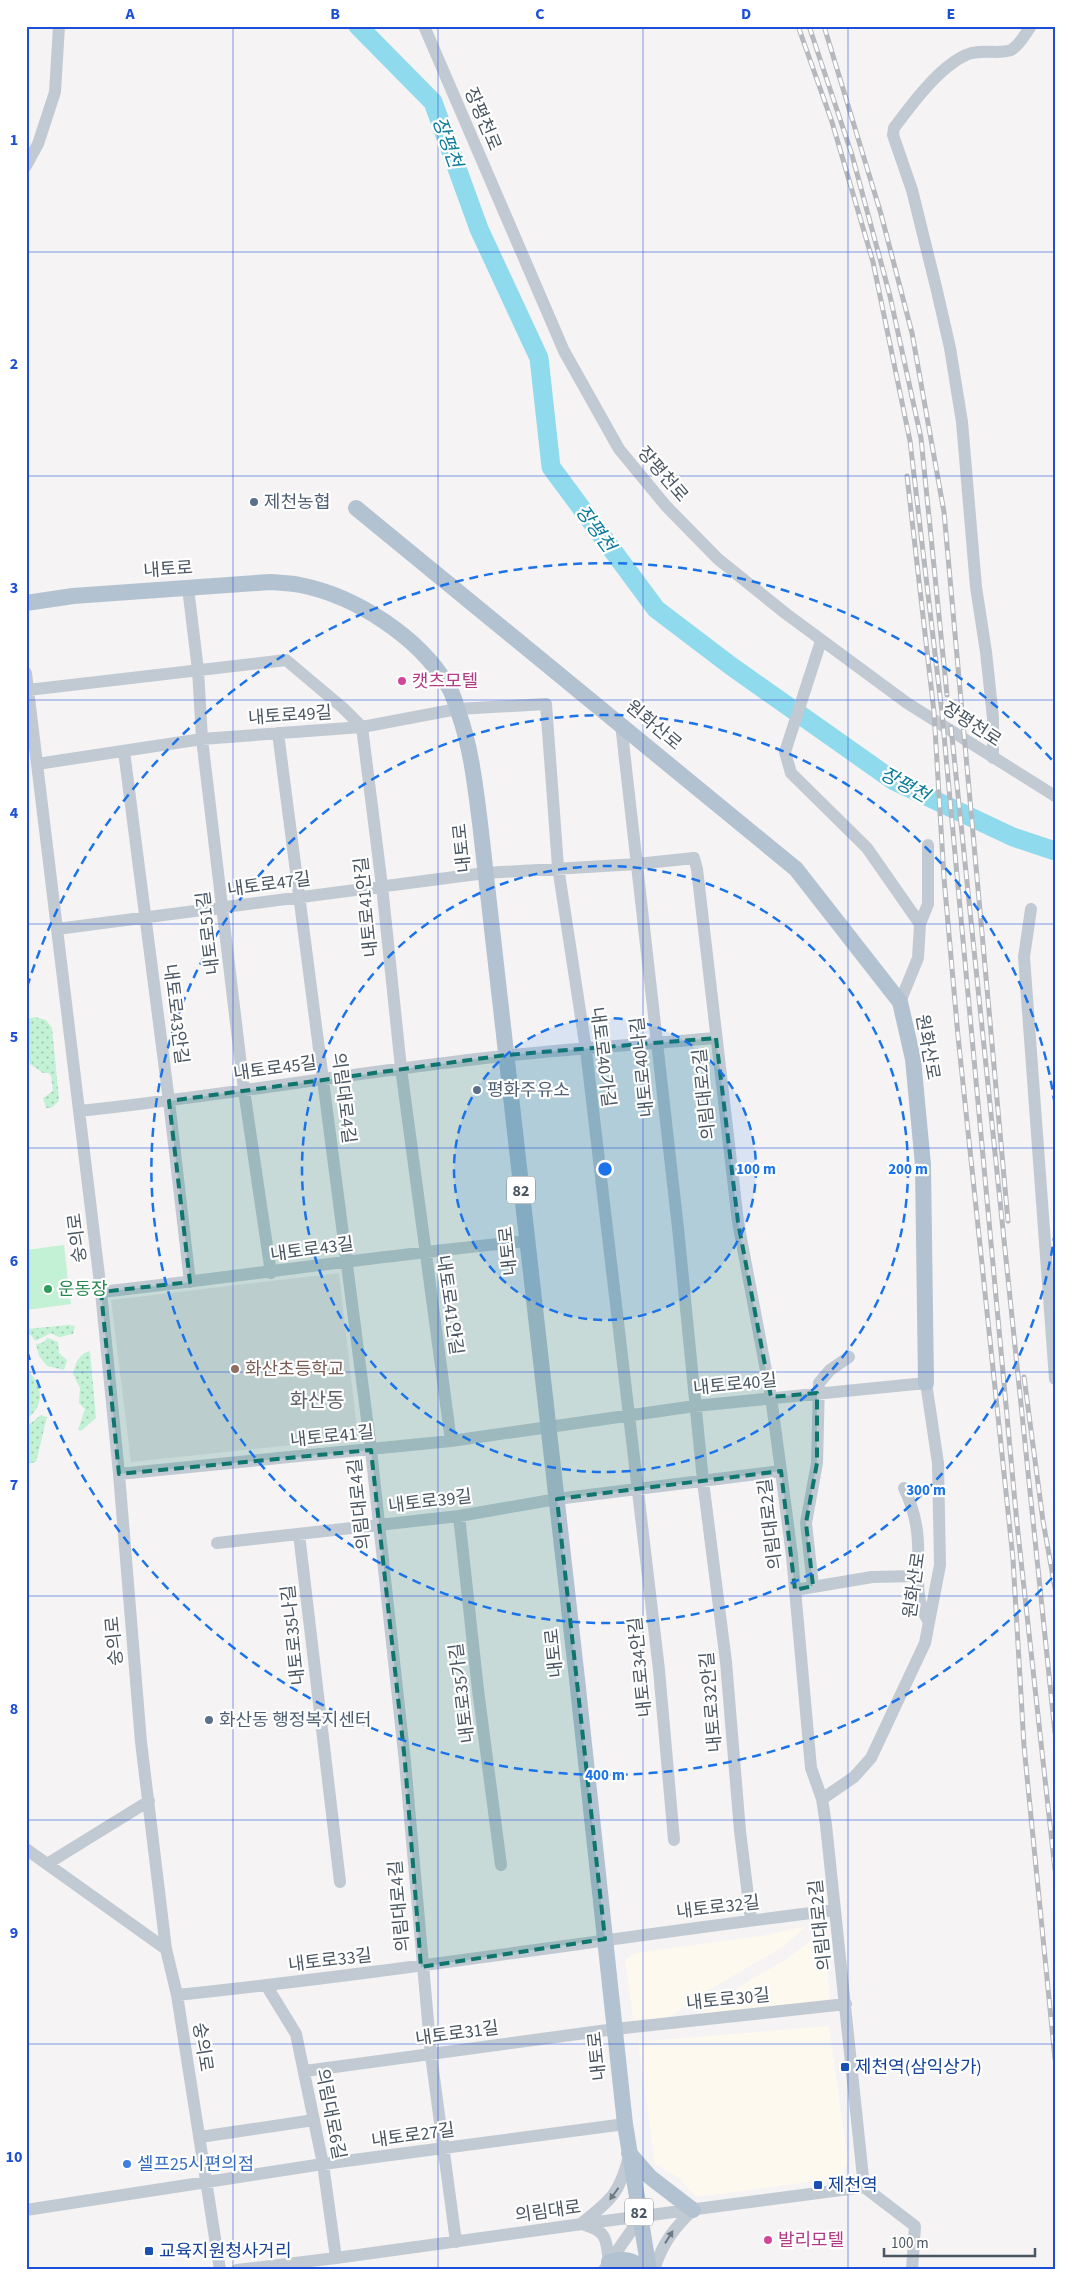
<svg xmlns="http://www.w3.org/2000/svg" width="1081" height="2296" font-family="'Source Sans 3','Noto Sans KR',sans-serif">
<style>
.commercial{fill:#fdf9ef}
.education{fill:#e6e4e5}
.grass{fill:url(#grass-dots)}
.pitch{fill:#c3f1d5}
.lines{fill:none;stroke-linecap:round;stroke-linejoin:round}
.river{stroke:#90daee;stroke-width:19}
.minor{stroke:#c1cad2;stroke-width:12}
.major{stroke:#b3c2d1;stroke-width:16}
.rail-casing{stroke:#b5b8bd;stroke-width:5}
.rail{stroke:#fff;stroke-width:3;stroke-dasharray:9;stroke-linecap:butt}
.oneway{fill:#6e7983}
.marked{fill:#0f766e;fill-opacity:0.2;stroke:#0f766e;stroke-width:4;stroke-dasharray:10 6;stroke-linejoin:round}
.grid{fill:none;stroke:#1d4ed8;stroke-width:1;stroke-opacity:0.55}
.ring{fill:none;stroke:#1a73e8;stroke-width:2.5;stroke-dasharray:9 6}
.service-dot{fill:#5c6f8a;stroke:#fff;stroke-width:2}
.hotel-dot{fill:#d1479c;stroke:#fff;stroke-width:2}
.leisure-dot{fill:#2e9e5b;stroke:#fff;stroke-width:2}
.education-dot{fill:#8d6e63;stroke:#fff;stroke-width:2}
.transit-dot{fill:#1a4fb4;stroke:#fff;stroke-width:2}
.shop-dot{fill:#3f7fe0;stroke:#fff;stroke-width:2}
.labels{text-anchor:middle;stroke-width:4.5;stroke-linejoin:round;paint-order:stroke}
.shield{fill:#fff;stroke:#808990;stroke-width:1}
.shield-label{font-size:16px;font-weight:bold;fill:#4a5661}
.street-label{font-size:18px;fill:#4a5661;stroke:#fff}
.service-label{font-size:18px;fill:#4e5e75;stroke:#fff;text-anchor:start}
.hotel-label{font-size:18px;fill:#b23c85;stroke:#fff;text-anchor:start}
.leisure-label{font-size:18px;fill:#27864d;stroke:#fff;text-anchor:start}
.education-label{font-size:18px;fill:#785e54;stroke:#fff;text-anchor:start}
.transit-label{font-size:18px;fill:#164399;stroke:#fff;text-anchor:start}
.shop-label{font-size:18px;fill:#366cbe;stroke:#fff;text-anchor:start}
.water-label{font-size:19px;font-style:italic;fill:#0c7c9b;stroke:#fff}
.quarter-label{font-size:20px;fill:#5f6368;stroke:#fff}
.centre{fill:#1a73e8;stroke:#fff;stroke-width:2.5}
.ring-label{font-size:15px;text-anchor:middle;font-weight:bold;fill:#1a73e8;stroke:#fff;stroke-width:4.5;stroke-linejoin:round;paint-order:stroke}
.neatline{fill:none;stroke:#1d4ed8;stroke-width:2}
.grid-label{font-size:16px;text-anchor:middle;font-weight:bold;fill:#1d4ed8}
</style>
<defs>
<pattern id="grass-dots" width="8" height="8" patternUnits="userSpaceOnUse" patternTransform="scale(1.25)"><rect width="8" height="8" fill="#c3f1d5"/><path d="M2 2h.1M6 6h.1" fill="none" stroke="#a0c6b0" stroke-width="1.8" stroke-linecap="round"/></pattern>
</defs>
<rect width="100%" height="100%" fill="#f5f3f3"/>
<path class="commercial" d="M806 1926 784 1946 709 1990 670 2017 634 2026 625 1960 635 1953 767 1935Z
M818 1935 825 1941 830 2000 695 2018 750 1980 785 1960Z
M829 2026 848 2161 843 2174 838 2178 696 2197 679 2178 655 2164 638 2042Z"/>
<path class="education" d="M339 1273 358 1438 131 1462 111 1300Z"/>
<path class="grass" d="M35 1017 46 1020 52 1028 59 1099 58 1102 51 1108H46L43 1098 53 1091 51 1076 48 1073H43L30 1064 26 1039V1019Z
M69 1325 75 1326 73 1334C59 1336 63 1340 51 1333L35 1341 31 1335 26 1334V1329Z
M48 1338 58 1342 59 1353 67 1360 64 1370 47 1366 39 1356 36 1344 42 1343Z
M90 1351 96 1418 81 1431 78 1430 85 1409 79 1403 80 1388 73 1374C75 1364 79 1353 90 1351Z
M26 1370C43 1382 46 1407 26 1419V1402L29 1395 26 1386Z
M41 1415 47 1417 36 1462 26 1464V1427Z"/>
<path class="pitch" d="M64 1245 71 1304 26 1310V1250Z"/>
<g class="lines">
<path class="river" d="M358 26 433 102 479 229 539 358 551 467 656 609 731 666 894 781 1013 837 1055 851"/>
<path class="minor" d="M424 26 564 351 619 449 666 506 718 559 785 613 907 703 1055 796
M26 166 38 144 55 92 59 26
M188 588 198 670 202 739 244 1090 271 1273
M821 641 785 752 791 773 867 848 920 924 918 958 900 1002
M26 673 101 1292 119 1474 141 1742 166 1949 177 1995 220 2270
M28 690 286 660 343 708 362 727 382 886 401 1068 451 1441
M621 724 678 1228 703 1481 726 1662 740 1831 751 1920
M278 733 371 1450 405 1762 431 2055 456 2242
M124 751 169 1101 190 1282
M993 758V718L986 652 976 587 962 422 950 348 937 291 912 190 893 135 894 128C911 105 939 67 966 55 980 48 999 55 1011 50 1020 45 1025 34 1031 26
M37 764 202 739 362 727 457 709 546 704 558 867 586 1050 659 1670 674 1840
M1031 909 1024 957 1055 1379
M920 924 928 904V845
M57 929 485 873 637 864 694 858 697 869 738 1222 771 1397 781 1471 792 1556 811 1768 822 1799 826 1825 864 2187
M80 1111C222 1096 362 1071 504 1056 575 1048 646 1044 716 1038
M101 1292C243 1276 385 1255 527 1241
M119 1474 451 1441 695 1406 926 1383 938 1463 940 1565 925 1643 871 1758 854 1777 822 1799
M459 1516 478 1690 501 1865
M299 1534 340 1882
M217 1543 459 1516 557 1499 781 1471
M918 1576C918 1594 919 1607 929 1622
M813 1586 806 1523 817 1463 819 1383 830 1370 849 1357
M795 1590 872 1577 918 1576C919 1543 919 1519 904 1488
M26 1849 166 1949
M47 1864 149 1801
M266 1985 296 2034 323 2164 336 2258
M177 1995C397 1972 616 1937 835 1910
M305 2071 615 2029 846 2004
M200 2137 314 2120
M864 2187 915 2226 912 2270
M26 2210 323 2164 625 2124
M582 2223C611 2200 620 2193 629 2156
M585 2225C608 2232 606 2240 609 2262
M237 2270 336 2258 582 2224 864 2187
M604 2270 640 2218
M654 2270C662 2244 674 2228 693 2210"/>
<path class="major" d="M356 508 796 869 900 1002 913 1059 923 1165 926 1383
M26 603 73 596 270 582C280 583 291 583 300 585 356 596 419 637 448 686 453 693 455 702 458 711 471 747 475 784 480 823L577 1679 625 2124 649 2270
M629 2153 650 2177 693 2210
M609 2262C623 2259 633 2258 643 2270"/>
<g class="rail-casing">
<path id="rail" d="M798 26 832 122 873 262 910 441 942 713 1017 1524 1055 1870
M809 26 852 155 890 296 921 438 947 695
M824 26 881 214 912 333 944 512 1008 1221
M907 476 934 712 944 878 958 1036 1013 1559 1024 1746 1055 2059
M951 727 1055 1733
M1024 1377 1043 1521 1055 1588"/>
</g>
<use href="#rail" class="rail"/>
</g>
<defs><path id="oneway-solid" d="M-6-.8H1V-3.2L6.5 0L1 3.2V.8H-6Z" transform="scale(1.25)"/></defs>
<g class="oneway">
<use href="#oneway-solid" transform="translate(614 2194) rotate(126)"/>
<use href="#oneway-solid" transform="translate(669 2237) rotate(-58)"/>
</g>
<path class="marked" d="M716 1038 738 1222 771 1397 817 1393V1463L806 1523 813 1586 795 1590 781 1471 557 1499 605 1939 421 1967 405 1762 371 1450 119 1474 101 1292 190 1282 169 1101 506 1055Z"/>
<path class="grid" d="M233 26V2270M438 26V2270M643 26V2270M848 26V2270M26 252H1055M26 476H1055M26 700H1055M26 924H1055M26 1148H1055M26 1372H1055M26 1596H1055M26 1820H1055M26 2044H1055"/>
<circle cx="605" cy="1169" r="151" fill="#1a73e8" fill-opacity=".12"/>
<g class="ring">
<circle cx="605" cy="1169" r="151"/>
<circle cx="605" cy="1169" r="303"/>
<path d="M1055 1232A454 454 0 1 1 1055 1106"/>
<path d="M1052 1578A606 606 0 0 1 27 1351M27 987A606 606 0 0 1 1052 760"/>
</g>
<g class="service-dot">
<circle cx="254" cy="502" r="5"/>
<circle cx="477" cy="1090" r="5"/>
<circle cx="209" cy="1720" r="5"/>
</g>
<g class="hotel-dot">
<circle cx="402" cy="681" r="5"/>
<circle cx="768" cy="2240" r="5"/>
</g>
<circle class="leisure-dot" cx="48" cy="1289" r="5"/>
<circle class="education-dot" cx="235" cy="1369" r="5"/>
<g class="transit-dot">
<rect x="840" y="2062" width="10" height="10" rx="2.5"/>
<rect x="813" y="2180" width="10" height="10" rx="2.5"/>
<rect x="144" y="2246" width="10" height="10" rx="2.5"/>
</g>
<circle class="shop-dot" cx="127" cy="2164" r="5"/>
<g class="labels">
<g class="shield">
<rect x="507" y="1176.5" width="28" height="27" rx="4"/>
<rect x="625" y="2198.5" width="28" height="27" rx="4"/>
</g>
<g class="shield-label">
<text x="521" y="1196">82</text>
<text x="639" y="2218">82</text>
</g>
<g class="street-label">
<text transform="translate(483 119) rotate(67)" y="6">장평천로</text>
<text transform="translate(663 474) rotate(49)" y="6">장평천로</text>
<text transform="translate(168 569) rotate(-4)" y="6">내토로</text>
<text transform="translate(290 715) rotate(-4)" y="6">내토로49길</text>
<text transform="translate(972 724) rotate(33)" y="6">장평천로</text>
<text transform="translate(654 725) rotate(40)" y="6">원화산로</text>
<text transform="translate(462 848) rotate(-96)" y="6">내토로</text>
<text transform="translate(269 884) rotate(-8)" y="6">내토로47길</text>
<text transform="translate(366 907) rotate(-96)" y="6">내토로41안길</text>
<text transform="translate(208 933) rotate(-97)" y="6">내토로51길</text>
<text transform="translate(176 1014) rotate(83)" y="6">내토로43안길</text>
<text transform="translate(928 1047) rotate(80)" y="6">원화산로</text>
<text transform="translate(603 1057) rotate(83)" y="6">내토로40가길</text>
<text transform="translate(642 1067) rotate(-96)" y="6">내토로40나길</text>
<text transform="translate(275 1068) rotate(-8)" y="6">내토로45길</text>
<text transform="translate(704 1094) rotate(-96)" y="6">의림대로2길</text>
<text transform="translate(344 1098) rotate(83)" y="6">의림대로4길</text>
<text transform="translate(77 1238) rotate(-97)" y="6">숭의로</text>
<text transform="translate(312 1249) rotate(-8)" y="6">내토로43길</text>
<text transform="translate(508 1251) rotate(-96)" y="6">내토로</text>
<text transform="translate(450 1305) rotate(82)" y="6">내토로41안길</text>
<text transform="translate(735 1384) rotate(-6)" y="6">내토로40길</text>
<text transform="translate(332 1436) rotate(-6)" y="6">내토로41길</text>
<text transform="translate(430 1501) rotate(-7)" y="6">내토로39길</text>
<text transform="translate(359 1504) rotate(-96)" y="6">의림대로4길</text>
<text transform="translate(770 1524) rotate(-97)" y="6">의림대로2길</text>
<text transform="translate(914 1585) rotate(-82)" y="6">원화산로</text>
<text transform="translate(293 1635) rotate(-96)" y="6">내토로35나길</text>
<text transform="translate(114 1641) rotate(-95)" y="6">숭의로</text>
<text transform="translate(554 1653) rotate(-96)" y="6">내토로</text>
<text transform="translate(640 1667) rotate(-96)" y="6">내토로34안길</text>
<text transform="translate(462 1693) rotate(-97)" y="6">내토로35가길</text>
<text transform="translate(711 1702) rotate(-95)" y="6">내토로32안길</text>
<text transform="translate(399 1906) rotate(-95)" y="6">의림대로4길</text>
<text transform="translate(718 1907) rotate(-7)" y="6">내토로32길</text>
<text transform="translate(820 1925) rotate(-96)" y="6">의림대로2길</text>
<text transform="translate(330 1960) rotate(-7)" y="6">내토로33길</text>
<text transform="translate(728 1999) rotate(-6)" y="6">내토로30길</text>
<text transform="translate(457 2033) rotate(-8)" y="6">내토로31길</text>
<text transform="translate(203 2047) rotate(81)" y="6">숭의로</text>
<text transform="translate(597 2056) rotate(-96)" y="6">내토로</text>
<text transform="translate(331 2114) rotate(79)" y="6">의림대로6길</text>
<text transform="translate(413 2135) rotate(-8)" y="6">내토로27길</text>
<text transform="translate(548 2211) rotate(-8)" y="6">의림대로</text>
</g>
<g class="service-label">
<text x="264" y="508">제천농협</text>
<text x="487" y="1096">평화주유소</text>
<text x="219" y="1726">화산동 행정복지센터</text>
</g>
<g class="hotel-label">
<text x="412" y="687">캣츠모텔</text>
<text x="778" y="2246">발리모텔</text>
</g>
<g class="leisure-label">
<text x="58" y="1295">운동장</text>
</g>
<g class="education-label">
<text x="245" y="1375">화산초등학교</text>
</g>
<g class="transit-label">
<text x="855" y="2073">제천역(삼익상가)</text>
<text x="828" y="2191">제천역</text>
<text x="159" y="2257">교육지원청사거리</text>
</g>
<g class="shop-label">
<text x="137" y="2170">셀프25시편의점</text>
</g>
<g class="water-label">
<text transform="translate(448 142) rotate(70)" y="7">장평천</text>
<text transform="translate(596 528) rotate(54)" y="7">장평천</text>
<text transform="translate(905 784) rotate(29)" y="7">장평천</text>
</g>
<g class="quarter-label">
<text x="317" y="1407">화산동</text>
</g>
</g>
<circle cx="605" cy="1169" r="8" class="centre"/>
<g class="ring-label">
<text x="756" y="1174">100 m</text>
<text x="908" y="1174">200 m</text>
<text x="926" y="1495">300 m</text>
<text x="605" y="1780">400 m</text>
</g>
<rect width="1081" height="2296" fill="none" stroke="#ffffff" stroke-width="55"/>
<path d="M884 2248v8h151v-8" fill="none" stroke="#4a5661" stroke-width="2.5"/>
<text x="891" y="2248" font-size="15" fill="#4a5661" stroke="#ffffff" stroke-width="4" paint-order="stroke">100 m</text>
<rect x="28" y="28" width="1026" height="2240" class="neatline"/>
<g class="grid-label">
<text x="130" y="19">A</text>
<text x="335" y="19">B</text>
<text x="540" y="19">C</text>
<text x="746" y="19">D</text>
<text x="951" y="19">E</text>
<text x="14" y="145">1</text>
<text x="14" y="369">2</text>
<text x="14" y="593">3</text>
<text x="14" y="818">4</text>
<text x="14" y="1042">5</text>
<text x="14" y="1266">6</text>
<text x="14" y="1490">7</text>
<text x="14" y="1714">8</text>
<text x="14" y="1938">9</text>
<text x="14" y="2162">10</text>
</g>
</svg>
